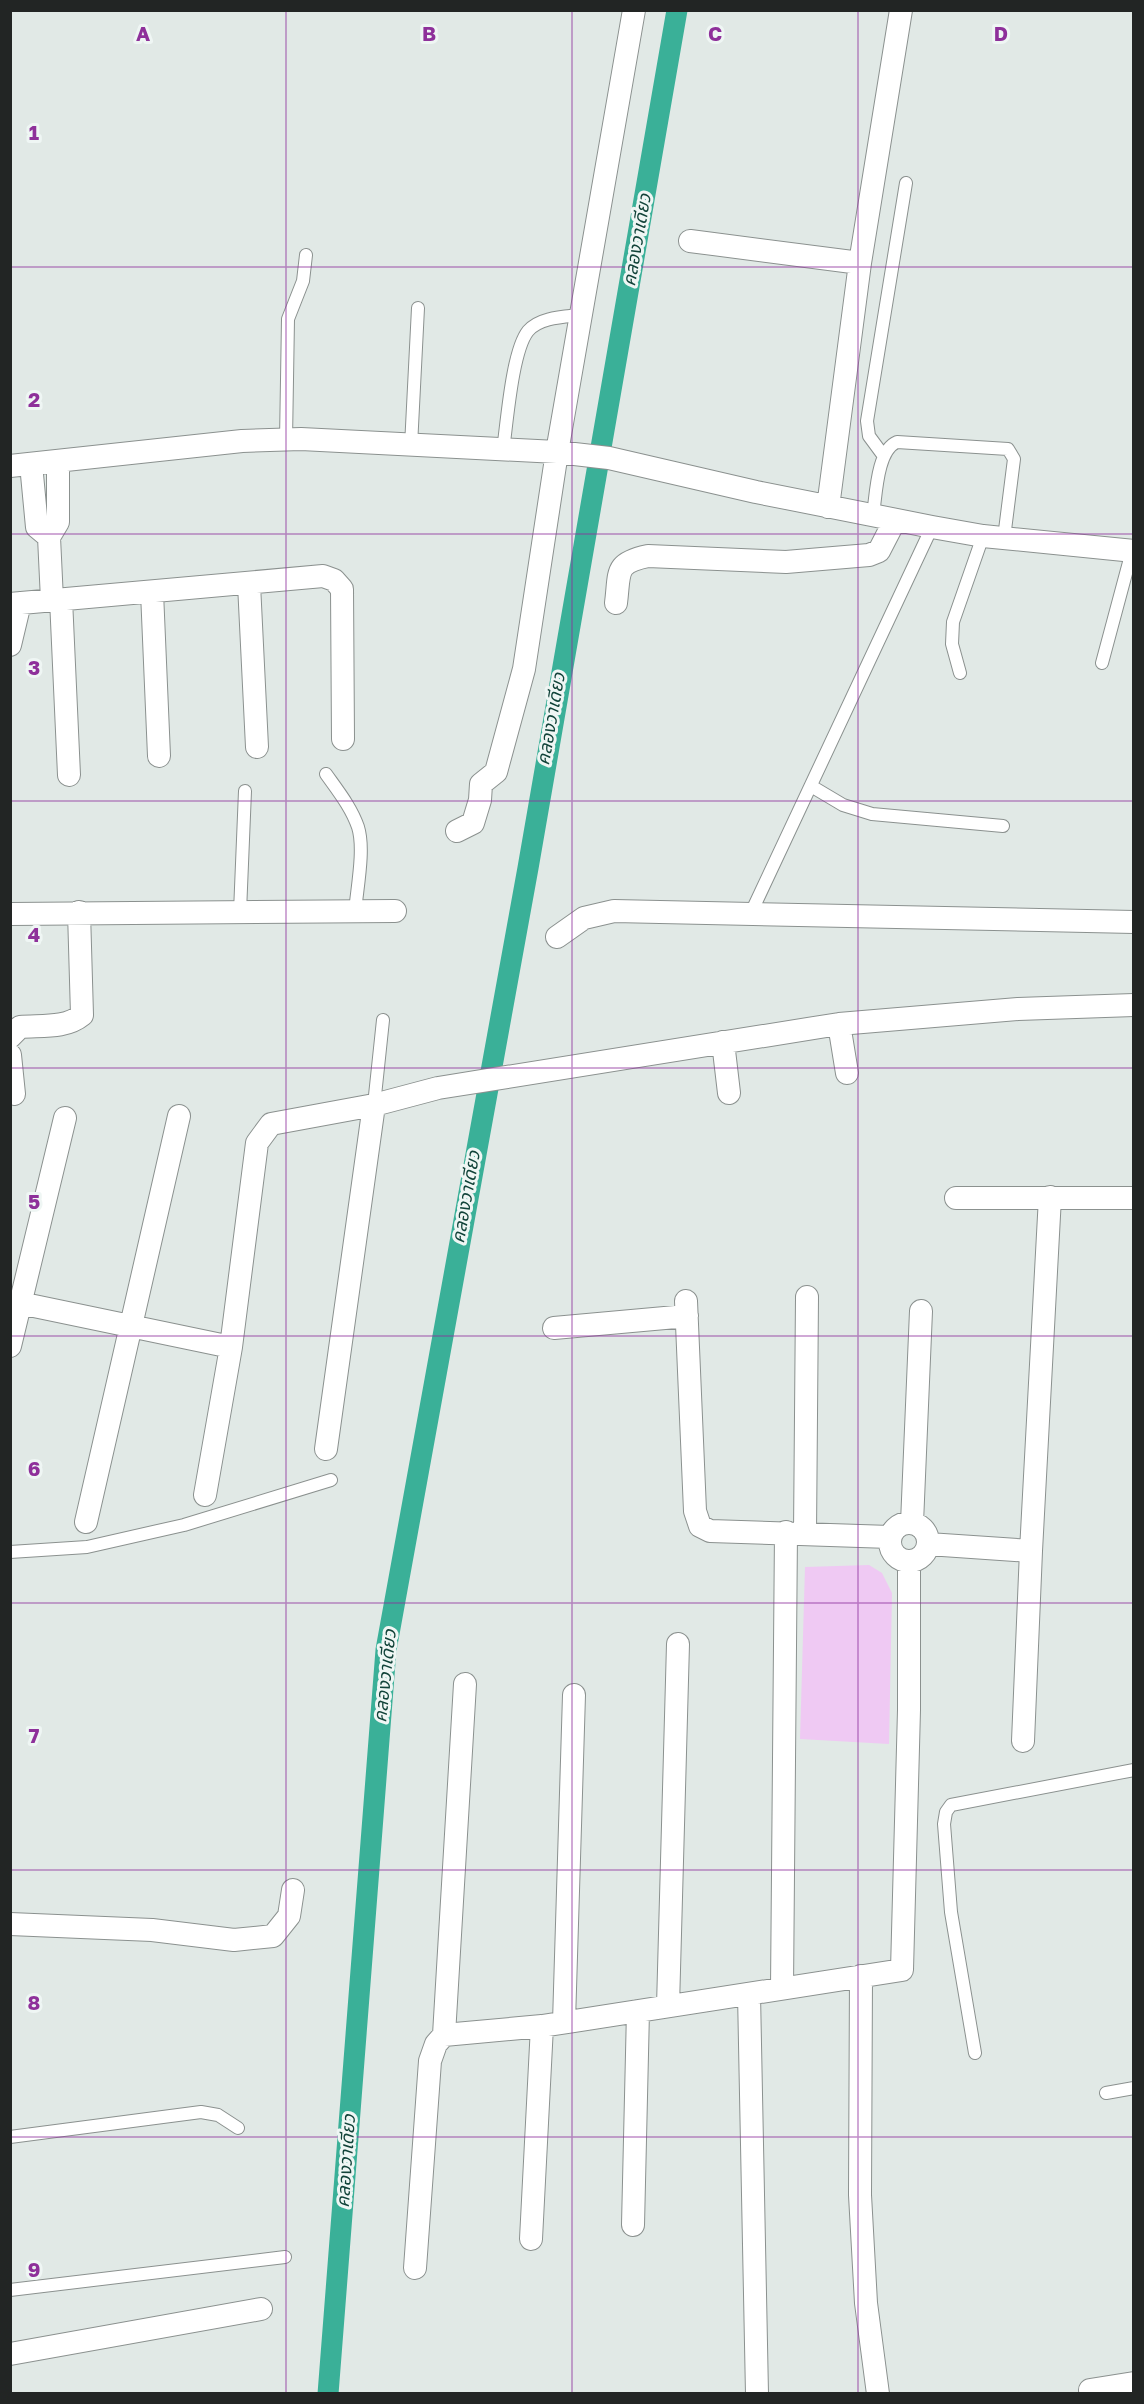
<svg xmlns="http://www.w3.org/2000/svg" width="1144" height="2404" font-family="'Golos Text','Noto Sans Thai',sans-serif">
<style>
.green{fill:#efc9f3}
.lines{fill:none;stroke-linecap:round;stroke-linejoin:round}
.canal{stroke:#3ab098;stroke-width:21}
.lane-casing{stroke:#8b918f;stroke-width:14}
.street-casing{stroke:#8b918f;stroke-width:24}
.lane{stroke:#fff;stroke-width:12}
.street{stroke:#fff;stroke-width:22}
.grid{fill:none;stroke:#8e309a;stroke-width:1.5;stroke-opacity:0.55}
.labels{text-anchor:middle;stroke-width:6;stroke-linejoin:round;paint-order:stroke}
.water-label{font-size:18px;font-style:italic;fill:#114339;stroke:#eff6f4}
.grid-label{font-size:20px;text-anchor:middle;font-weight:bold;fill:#8e309a;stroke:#eff6f4;stroke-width:6;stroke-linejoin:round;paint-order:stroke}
</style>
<rect width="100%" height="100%" fill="#e1e9e6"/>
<path class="green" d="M869 1565 882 1573 892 1593 889 1744 800 1739 805 1567Z"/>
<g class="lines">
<path class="canal" d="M328 2394 386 1650 528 868 677 10"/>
<g class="lane-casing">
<path id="lane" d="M286 440 288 319 303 281 306 255
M411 446 418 308
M503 450C507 423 512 351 528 331 540 317 564 317 581 315
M883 455 869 436 867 421 906 183
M873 515C876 495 877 450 897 442L1008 449 1014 459 1004 538
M1102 663 1132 551
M960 673 952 644 953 622 983 536
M326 774C338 791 351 807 358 827 365 849 357 888 355 912
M811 786 843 805 872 814 1003 826
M240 912 245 791
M750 915 932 527
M374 1105 383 1020
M10 1552 87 1547 184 1525 331 1480
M975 2053 951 1912 944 1824 946 1812 951 1805 1134 1770
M1106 2093 1134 2088
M10 2137 201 2112 218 2115 238 2128
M10 2290 285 2257"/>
</g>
<g class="street-casing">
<path id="street" d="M690 241 860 263 828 507
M860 263 901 10
M31 464 37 527 49 537
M10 466 242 441 301 439 557 452 609 458 756 492 932 527 983 536 1134 551
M249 584 257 747
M152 592 159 756
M61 599 69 775
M52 600 49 537 58 522V462
M616 603C620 572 614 563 648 556L786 562 869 555 879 551 895 520
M10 604 323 576 334 580 342 589 343 739
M10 645 20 603
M457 831 473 823 480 800 481 784 496 772 524 669 557 452 634 10
M10 914 395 911
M557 937 584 918 614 911 1134 922
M839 1024 847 1073
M10 1037 20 1027C40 1025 65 1029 82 1015L79 912
M723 1042 729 1093
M10 1055 14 1094
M956 1198H1134
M10 1301 231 1347
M686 1301 695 1511 700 1526 710 1531 890 1537
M554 1328 687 1316
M10 1346 65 1118
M326 1449 374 1105
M205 1495 231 1347 257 1143 271 1124 374 1105 438 1088 839 1024 1018 1009 1134 1005
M86 1522 179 1116
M890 1542a19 19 0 1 1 38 0a19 19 0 1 1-38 0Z
M912 1523 921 1311
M805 1534 807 1297
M928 1544 1031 1551
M1023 1741 1031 1551 1050 1197
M10 1924 152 1930 234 1940 273 1936 289 1916 293 1890
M861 1976 860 2195 866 2303 878 2394
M782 1988 786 1532
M749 1994 757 2394
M668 2006 678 1644
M564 2022 574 1695
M444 2035 465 1684
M633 2225 638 2011
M531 2239 542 2026
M415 2268 430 2061 436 2044 444 2035 542 2026 902 1970 909 1710V1561
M10 2354 261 2309
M1090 2390 1134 2383"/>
</g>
<use href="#lane" class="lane"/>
<use href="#street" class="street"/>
</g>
<path class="grid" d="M286 10V2394M572 10V2394M858 10V2394M10 267H1134M10 534H1134M10 801H1134M10 1068H1134M10 1336H1134M10 1603H1134M10 1870H1134M10 2137H1134"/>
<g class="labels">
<g class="water-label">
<text transform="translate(637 240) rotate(-80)" y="6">คลองวาเดียว</text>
<text transform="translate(551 719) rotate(-80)" y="6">คลองวาเดียว</text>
<text transform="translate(466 1197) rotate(-80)" y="6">คลองวาเดียว</text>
<text transform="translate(385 1676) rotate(-84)" y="6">คลองวาเดียว</text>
<text transform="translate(346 2161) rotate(-86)" y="6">คลองวาเดียว</text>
</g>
</g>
<g class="grid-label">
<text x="143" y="41">A</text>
<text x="429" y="41">B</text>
<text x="715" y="41">C</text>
<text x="1001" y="41">D</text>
<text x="34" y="140">1</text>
<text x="34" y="407">2</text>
<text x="34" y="675">3</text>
<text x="34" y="942">4</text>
<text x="34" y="1209">5</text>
<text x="34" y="1476">6</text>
<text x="34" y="1743">7</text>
<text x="34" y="2010">8</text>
<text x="34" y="2277">9</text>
</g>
<rect width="1144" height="2404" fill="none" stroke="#222524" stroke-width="24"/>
</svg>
